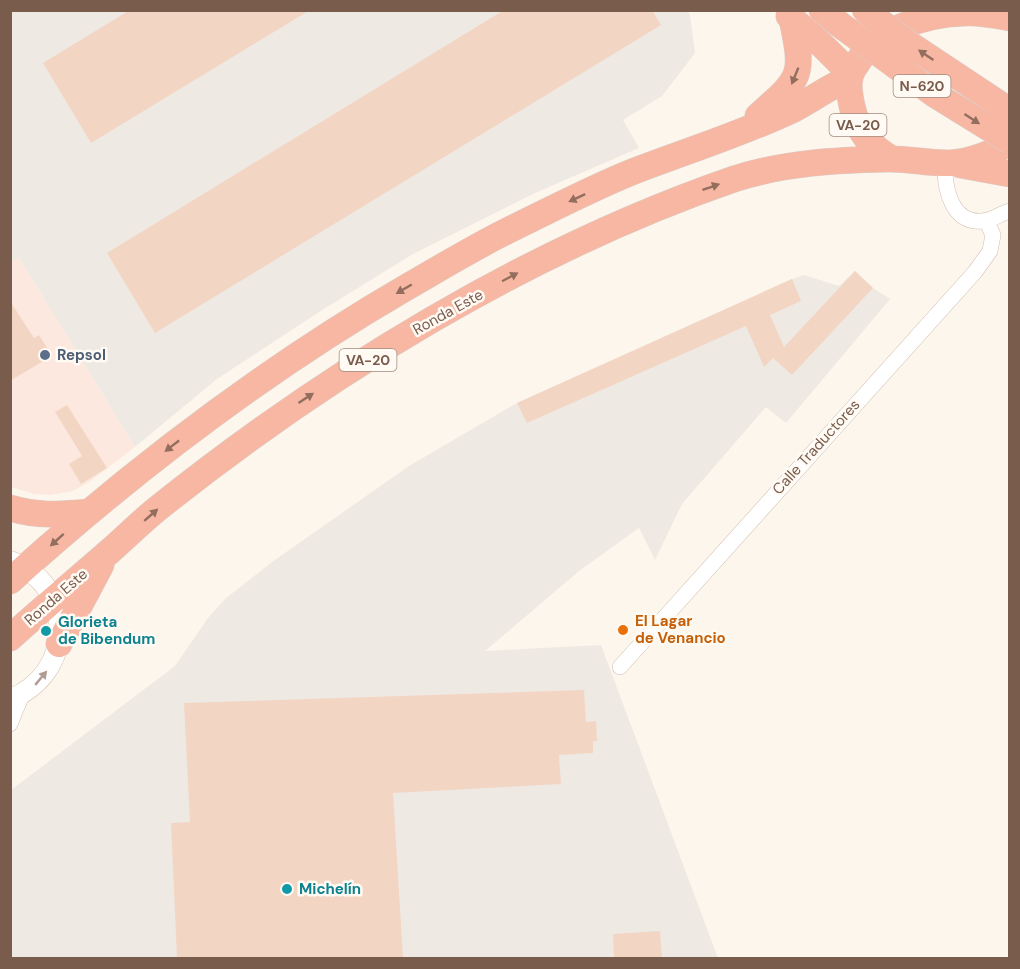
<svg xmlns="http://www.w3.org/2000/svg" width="1020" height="969" font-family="'DM Sans',sans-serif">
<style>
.commercial{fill:#fde8e0}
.industrial{fill:#efe9e4}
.building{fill:#f3d5c3}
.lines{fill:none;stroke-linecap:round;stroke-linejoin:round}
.street-casing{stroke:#d1beb0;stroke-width:16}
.secondary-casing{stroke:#d6c0b0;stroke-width:21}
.highway-casing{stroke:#dad1cd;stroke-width:27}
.street{stroke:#fff;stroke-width:15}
.secondary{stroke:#fff;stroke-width:20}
.highway{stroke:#f7b7a3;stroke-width:26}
.highway-bridge-casing{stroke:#dad1cd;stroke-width:27;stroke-linecap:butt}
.highway-bridge{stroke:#f7b7a3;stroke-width:26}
.oneway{fill:#936e5e}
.oneway2{fill:#af9d94}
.service-dot{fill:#5c6f8a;stroke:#fffaf3;stroke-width:2}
.food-dot{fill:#e8710a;stroke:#fffaf3;stroke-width:2}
.culture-dot{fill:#0f9aa8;stroke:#fffaf3;stroke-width:2}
.labels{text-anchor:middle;stroke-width:5;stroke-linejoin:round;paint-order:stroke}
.shield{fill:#fffaf3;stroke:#a28b7f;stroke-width:1.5}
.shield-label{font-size:14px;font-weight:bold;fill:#7a5c4d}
.street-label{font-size:15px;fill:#7a5c4d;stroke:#fffaf3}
.service-label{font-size:15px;font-weight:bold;fill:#4e5e75;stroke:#fffaf3;text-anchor:start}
.food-label{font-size:15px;font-weight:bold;fill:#c56008;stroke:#fffaf3;text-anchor:start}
.culture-label{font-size:15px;font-weight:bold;fill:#0d838f;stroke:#fffaf3;text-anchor:start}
</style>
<rect width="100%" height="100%" fill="#fdf6ec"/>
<path class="commercial" d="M19 258 135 447 89 482 73 491 50 495 34 494 11 487 10 263Z"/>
<path class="industrial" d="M687 10 690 15 695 53 662 96 623 120 639 148 535 193 413 254 319 312 217 379 135 447 19 258 11 263V11Z
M855 271 873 288 890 299 786 423 766 407 682 504 655 560 639 528 579 571 485 651 601 645 718 958H11V790L175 666 208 618 225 599 272 562 409 466 517 403 792 279 804 275 839 286Z"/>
<path class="building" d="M130 10H310L91 143 43 63Z
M504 10H652L661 25 155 333 107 253Z
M855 271 873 288 792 375 773 358 764 367 746 326 527 423 517 403 792 279 801 301 770 315 784 347Z
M10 301 34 338 39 335 52 356 10 381Z
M67 405 107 468 81 484 69 464 82 456 55 412Z
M584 690 586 722 596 721 597 741H593V753L559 755 561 784 393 793 403 958H177L171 823 190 822 184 703Z
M660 931 662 958H614L613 934Z"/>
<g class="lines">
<g class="street-casing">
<path id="street" d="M945 163C944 188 952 229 988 220 995 218 1002 213 1010 211
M620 667 975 272 990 251 993 235 986 220
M10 724 22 695"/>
</g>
<g class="secondary-casing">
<path id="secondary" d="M10 561C77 585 75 674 10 699"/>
</g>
<g class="highway-casing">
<path id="highway" d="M822 10 839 24
M789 16 824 47 843 66 852 72
M758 116C802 77 804 77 792 19
M892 159C870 147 857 130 852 106 850 97 848 86 850 78 850 74 853 69 856 65 876 30 924 14 964 13 979 12 994 15 1010 18
M961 165 1010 174
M10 508C37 516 60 515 88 512
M10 581C133 470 264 370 407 287 440 268 473 248 507 231 548 211 590 189 632 172 686 151 742 134 794 109 813 99 830 86 850 78
M10 638C43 608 77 580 110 551 126 537 141 522 157 509 327 373 528 250 734 179 783 163 836 160 887 159 908 158 930 164 950 163 970 162 994 153 1010 142
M59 644 101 565"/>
</g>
<use href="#street" class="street"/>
<use href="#secondary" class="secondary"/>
<use href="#highway" class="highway"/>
<g class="highway-bridge-casing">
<path id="highway-bridge" d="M865 10 906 42 1010 111
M839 24 934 94 1010 141"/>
</g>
<use href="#highway-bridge" class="highway-bridge"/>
</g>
<defs><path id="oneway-solid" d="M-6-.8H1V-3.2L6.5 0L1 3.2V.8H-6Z" transform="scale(1.5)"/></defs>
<g class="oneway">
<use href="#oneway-solid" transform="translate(926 55) rotate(-146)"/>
<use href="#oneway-solid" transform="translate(795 76) rotate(112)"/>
<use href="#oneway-solid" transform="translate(972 119) rotate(33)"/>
<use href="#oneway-solid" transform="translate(711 187) rotate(-19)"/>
<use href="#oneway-solid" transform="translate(577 198) rotate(155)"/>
<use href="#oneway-solid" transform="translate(510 277) rotate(-28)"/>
<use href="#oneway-solid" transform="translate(404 289) rotate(150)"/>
<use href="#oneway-solid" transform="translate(306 398) rotate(-33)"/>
<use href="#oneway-solid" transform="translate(172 446) rotate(142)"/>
<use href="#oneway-solid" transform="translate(151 515) rotate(-41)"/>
<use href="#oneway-solid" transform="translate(57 540) rotate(138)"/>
</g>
<use class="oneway2" href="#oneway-solid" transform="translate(41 678) rotate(-50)"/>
<circle class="service-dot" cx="45" cy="355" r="6"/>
<circle class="food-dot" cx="623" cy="630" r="6"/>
<g class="culture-dot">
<circle cx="46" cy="631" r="6"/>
<circle cx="287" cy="889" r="6"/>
</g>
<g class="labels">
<g class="shield">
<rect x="893.5" y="75" width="57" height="22" rx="4.5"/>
<rect x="829.5" y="114" width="57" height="22" rx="4.5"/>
<rect x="339.5" y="349" width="57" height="22" rx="4.5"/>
</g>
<g class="shield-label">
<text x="922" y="91">N-620</text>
<text x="858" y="130">VA-20</text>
<text x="368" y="365">VA-20</text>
</g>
<g class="street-label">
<text transform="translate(448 312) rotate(-29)" y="5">Ronda Este</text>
<text transform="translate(816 447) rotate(-48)" y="5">Calle Traductores</text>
<text transform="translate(56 597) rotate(-41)" y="5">Ronda Este</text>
</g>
<g class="service-label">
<text x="57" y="360">Repsol</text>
</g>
<g class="food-label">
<text x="635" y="626">El Lagar<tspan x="635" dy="17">de Venancio</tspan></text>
</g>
<g class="culture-label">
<text x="58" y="627">Glorieta<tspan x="58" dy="17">de Bibendum</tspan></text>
<text x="299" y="894">Michelín</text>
</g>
</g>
<rect width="1020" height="969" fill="none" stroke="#7a5c4d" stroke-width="24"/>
</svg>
